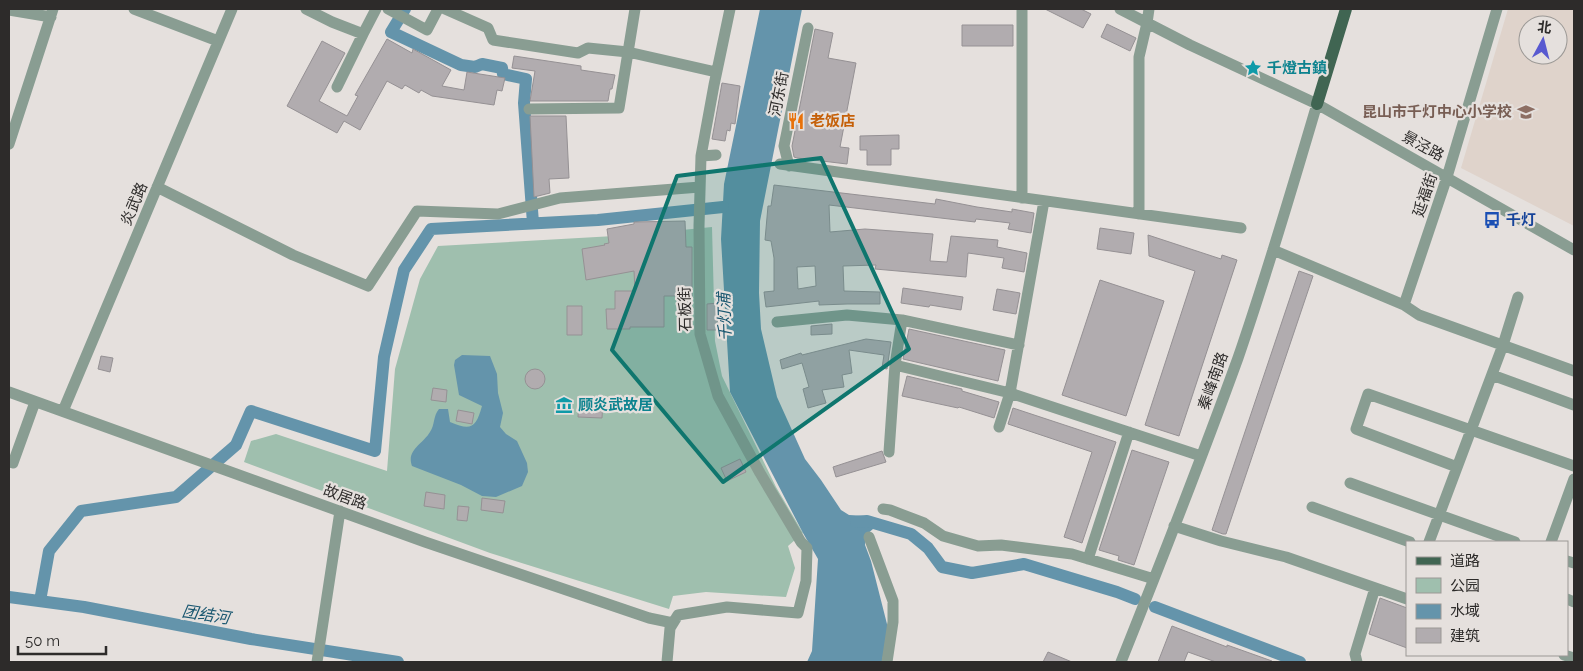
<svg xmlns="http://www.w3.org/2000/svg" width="1583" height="671" font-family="Raleway,'Noto Sans SC',sans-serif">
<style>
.built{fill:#dfd3cb;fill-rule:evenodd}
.green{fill:#9fbfae}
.water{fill:#6494ab}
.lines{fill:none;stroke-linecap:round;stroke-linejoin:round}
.canal{stroke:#6494ab;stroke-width:12}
.building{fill:#b1acaf;stroke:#959194;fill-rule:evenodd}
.minor{stroke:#899d92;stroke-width:11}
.major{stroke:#406552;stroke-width:12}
.marked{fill:#0f766e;fill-opacity:0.2;stroke:#0f766e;stroke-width:4;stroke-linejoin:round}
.labels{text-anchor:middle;stroke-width:4.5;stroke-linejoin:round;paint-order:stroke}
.culture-label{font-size:15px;font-weight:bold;fill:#0d838f;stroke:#e5e0dd;text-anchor:start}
.street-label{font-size:15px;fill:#2d2b2a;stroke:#e5e0dd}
.education-label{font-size:15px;font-weight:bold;fill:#785e54;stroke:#e5e0dd;text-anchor:end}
.food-label{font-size:15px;font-weight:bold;fill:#c56008;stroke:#e5e0dd;text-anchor:start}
.transit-label{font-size:15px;font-weight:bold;fill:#164399;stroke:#e5e0dd;text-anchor:start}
.water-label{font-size:16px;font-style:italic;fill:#1a5770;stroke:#e5e0dd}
</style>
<rect width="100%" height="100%" fill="#e5e0dd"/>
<path class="built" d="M1508 9H1574V226L1461 168ZM1528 25H1558V55H1528Z"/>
<path class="green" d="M712 227 715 341 722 376 776 487 803 533 788 546 795 568 786 597 706 592 673 596 669 609 490 553 244 462 251 441 276 434 387 471 395 369 420 279 438 246 632 235Z"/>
<path class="water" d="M760 9H802L760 221 759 293 761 329 777 397 805 459 821 480 841 510 849 515 867 516 874 524 873 529 866 535 865 545 871 561 888 628 882 662H807L812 651 818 559 803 533 730 392 721 239 724 184Z
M462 355 490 356 497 374 498 393 503 413 500 427 506 434 517 441 527 463 528 472 522 486 496 497 482 496 461 485 412 466C406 450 423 444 430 432 435 425 433 416 439 409H448L450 422C471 431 476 428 482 406L459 395 454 365 455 360Z"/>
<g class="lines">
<path class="canal" d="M405 9 391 32 461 65 475 67 482 64 502 68 503 74 526 79 524 103 533 223
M856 522 867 521 911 534 928 548 942 567 972 573 1024 564 1117 592 1135 599
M9 597 84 607 251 639 398 662
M40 601 49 551 81 511 176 497 236 445 251 411 375 451 384 357 404 270 431 229 598 220 723 207
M1155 607 1300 662"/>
</g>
<path class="building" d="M1045 9H1081L1091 14 1083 28Z
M1107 24 1136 38 1130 51 1101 37Z
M962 25H1013V46H962Z
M815 29 833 33 828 58 856 63 840 147 849 148 847 164 797 158 794 157 792 146Z
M387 39 412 53 413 49 451 70 442 86 464 90 467 72 505 78 502 91 497 90 494 105 432 96 421 90 419 93 405 85 402 89 387 81 360 130 344 121 337 133 287 106 322 41 345 53 319 101 347 116 358 96 355 95Z
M514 56 581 66V70L615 75 612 89H610L608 101H530L535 71 512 68Z
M722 83 740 86 735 124 731 123 730 131 727 130 725 141 712 139Z
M530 116H566L569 178 549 179 550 193 534 197Z
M899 135V149H891V165H867V150H860V136Z
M774 185 935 204 936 199 977 207 1012 212V209L1034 213 1031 233 1008 229 1010 223 976 219 975 222 829 205 830 232 865 229 933 234 930 261 947 262 951 236 998 240 997 247 1027 253 1024 272 1002 268 1004 258 968 253 966 277 875 269 876 265 843 266 844 291 880 292V304H847L819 305V301L766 307 764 292 774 291V258L771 241 765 240 768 206H771ZM815 266 816 286 798 289 797 267Z
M685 221 686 247H692V303H682V296H664V327H630V329H607L606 309H615V291H635L634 271 586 280 582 249 605 245 604 244 609 243 607 229 634 224V222Z
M1100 228 1134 233 1131 254 1097 249Z
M1148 235 1221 259 1222 255 1237 260 1179 436 1145 425 1195 271 1149 256Z
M1299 271 1313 276 1226 534H1223L1212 530Z
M1100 280 1164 301 1126 416 1062 395Z
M903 288 963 297 961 310 930 305 929 307 901 303Z
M997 289 1020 293 1016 314 993 310Z
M718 303V330H707V304Z
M567 306H582V335H567Z
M832 324V334L811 335V326Z
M909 329 1005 350 998 381 903 359Z
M866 339 891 342 887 369 882 368 884 355 849 350 852 373 842 375 844 387 822 390 826 403 808 408 803 389 809 387 802 363 782 369 780 360 801 353 802 355Z
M101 356 113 358 110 372 98 369Z
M525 379a10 10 0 1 1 20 0a10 10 0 1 1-20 0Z
M907 376 962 389V391L999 402 994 418 959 407 958 408 902 396Z
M433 388 447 390 446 402 431 400Z
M579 400 603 401 602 418 578 417Z
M1013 408 1116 442 1082 543 1064 537 1092 452 1008 424Z
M458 410 474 413 472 424 456 421Z
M1132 450 1169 462 1134 565 1118 560 1119 556 1099 550Z
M882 451 886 462 836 477 833 467Z
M740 459 746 472 727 481 721 468Z
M426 492 445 495 444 509 424 506Z
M482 498 505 501 503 513 481 510Z
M458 506 469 507 467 521 457 520Z
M1380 598 1407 608V648L1369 634Z
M1172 626 1227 647V645L1272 661V662H1216L1188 652 1184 662H1158Z
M1048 652 1072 662H1043Z"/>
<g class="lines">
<path class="minor" d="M134 9 218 41
M306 9 332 22 363 34 376 9
M388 9 427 30 438 9
M445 9 488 28 493 40 578 53 588 48 628 52 716 72
M1022 9V198
M1120 9 1190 45 1317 104 1574 250
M9 10 51 17
M337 87 363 34
M529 109 619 108 635 9
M9 144 53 9
M701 156 716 155
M780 164 1241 228
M789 166 784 146 808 28
M157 187 293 255 368 286 417 211 498 214 560 198 700 187
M1139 214V57L1147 23 1149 9
M1273 250 1404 305 1419 315 1574 371
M1404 305 1447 177 1497 9
M777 322 847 315 902 320 1019 345
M895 365 1010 393 1201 456
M1492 375 1574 405
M9 392 425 542 649 618 673 623
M63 411 232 9
M999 427 1010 393 1044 201
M889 452 895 365 902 320
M9 462 13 463 35 402
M1457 467 1356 429 1368 394 1574 466
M1350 483 1515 542
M1312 507 1410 542
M883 509 890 510 924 523 943 536 978 546 1001 545 1072 554 1154 579
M1174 526 1221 541 1286 557 1407 599
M869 537 893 601V622L887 662
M1429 542 1503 345 1518 297
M1551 542 1574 479
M1088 559 1129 432
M1567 561 1574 563
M1567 599 1574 602
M1564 655 1574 658
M317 662 340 511
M667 662 670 628 678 615 727 607 798 613 806 581 807 548 801 542 760 473 718 396 700 334 699 226 701 156 714 85 730 9
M1121 662C1161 562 1201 460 1238 358 1267 274 1292 189 1317 104
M1357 662 1355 654 1375 588"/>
<path class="major" d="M1317 104 1346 9"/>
</g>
<path class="marked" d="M821 158 909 349 723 482 612 350 677 176Z"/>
<defs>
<g id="sight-bare" transform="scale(1.35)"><path d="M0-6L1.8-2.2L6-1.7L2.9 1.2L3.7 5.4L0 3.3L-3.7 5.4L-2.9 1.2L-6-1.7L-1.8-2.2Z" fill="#0f9aa8" stroke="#e5e0dd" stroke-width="2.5" paint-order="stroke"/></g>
<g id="school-bare" transform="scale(1.35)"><path d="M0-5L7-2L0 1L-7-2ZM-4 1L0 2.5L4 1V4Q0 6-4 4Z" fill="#8d6e63" stroke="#e5e0dd" stroke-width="2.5" paint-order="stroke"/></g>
<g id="restaurant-bare" transform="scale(1.35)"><path d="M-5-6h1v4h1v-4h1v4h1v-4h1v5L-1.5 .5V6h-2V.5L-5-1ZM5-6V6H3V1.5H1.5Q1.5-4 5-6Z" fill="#e8710a" stroke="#e5e0dd" stroke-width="2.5" paint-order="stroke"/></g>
<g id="bus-bare" transform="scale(1.35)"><path d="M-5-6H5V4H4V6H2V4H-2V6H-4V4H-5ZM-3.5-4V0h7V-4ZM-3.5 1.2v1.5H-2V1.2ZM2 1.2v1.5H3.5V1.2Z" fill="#1a4fb4" stroke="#e5e0dd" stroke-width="2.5" paint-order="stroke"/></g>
<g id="museum-bare" transform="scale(1.35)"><path d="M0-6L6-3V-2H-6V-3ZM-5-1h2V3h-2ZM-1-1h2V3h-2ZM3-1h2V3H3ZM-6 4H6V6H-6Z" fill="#0f9aa8" stroke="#e5e0dd" stroke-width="2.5" paint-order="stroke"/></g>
</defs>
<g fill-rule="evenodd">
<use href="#sight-bare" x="1253" y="68"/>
<use href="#school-bare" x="1526" y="112"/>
<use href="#restaurant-bare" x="796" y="121"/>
<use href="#bus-bare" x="1492" y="220"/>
<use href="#museum-bare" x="564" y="405"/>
</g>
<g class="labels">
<g class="culture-label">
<text x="1267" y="73">千燈古鎮</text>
<text x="578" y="410">顾炎武故居</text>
</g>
<g class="street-label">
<text transform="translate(779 94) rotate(-79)" y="5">河东街</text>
<text transform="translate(1423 146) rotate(29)" y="5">景泾路</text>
<text transform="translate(1425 195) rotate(-71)" y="5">延福街</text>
<text transform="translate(134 204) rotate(-67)" y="5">炎武路</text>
<text transform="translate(685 309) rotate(-91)" y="5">石板街</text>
<text transform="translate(1213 381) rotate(-70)" y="5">秦峰南路</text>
<text transform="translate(345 497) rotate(20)" y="5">故居路</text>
</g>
<g class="education-label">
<text x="1512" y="117">昆山市千灯中心小学校</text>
</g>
<g class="food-label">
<text x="810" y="126">老饭店</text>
</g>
<g class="transit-label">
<text x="1506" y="225">千灯</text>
</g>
<g class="water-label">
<text transform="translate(724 317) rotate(-92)" y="6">千灯浦</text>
<text transform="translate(206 614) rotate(9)" y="6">团结河</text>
</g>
</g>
<rect width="1583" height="671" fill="none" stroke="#2d2b2a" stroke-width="20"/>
<rect x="1406" y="541" width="162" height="115" fill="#e5e0dd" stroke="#9b9895"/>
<rect x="1416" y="557" width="25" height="8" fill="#406552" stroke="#9b9895"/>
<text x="1450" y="566" font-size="15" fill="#2d2b2a">道路</text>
<rect x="1416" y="578" width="25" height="15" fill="#9fbfae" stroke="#9b9895"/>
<text x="1450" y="591" font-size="15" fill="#2d2b2a">公园</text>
<rect x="1416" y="604" width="25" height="15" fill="#6494ab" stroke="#9b9895"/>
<text x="1450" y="616" font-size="15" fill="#2d2b2a">水域</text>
<rect x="1416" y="628" width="25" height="15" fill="#b1acaf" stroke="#9b9895"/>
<text x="1450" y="641" font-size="15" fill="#2d2b2a">建筑</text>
<g transform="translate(1543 40) rotate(7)"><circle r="24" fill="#e5e0dd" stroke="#9b9895"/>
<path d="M0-4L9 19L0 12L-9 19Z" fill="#5859d0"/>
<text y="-8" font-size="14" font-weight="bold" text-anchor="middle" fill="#2d2b2a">北</text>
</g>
<path d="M18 646v8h88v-8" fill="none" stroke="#2d2b2a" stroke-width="2.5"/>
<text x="25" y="646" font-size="15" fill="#2d2b2a" stroke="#e5e0dd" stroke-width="4" paint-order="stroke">50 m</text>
</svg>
